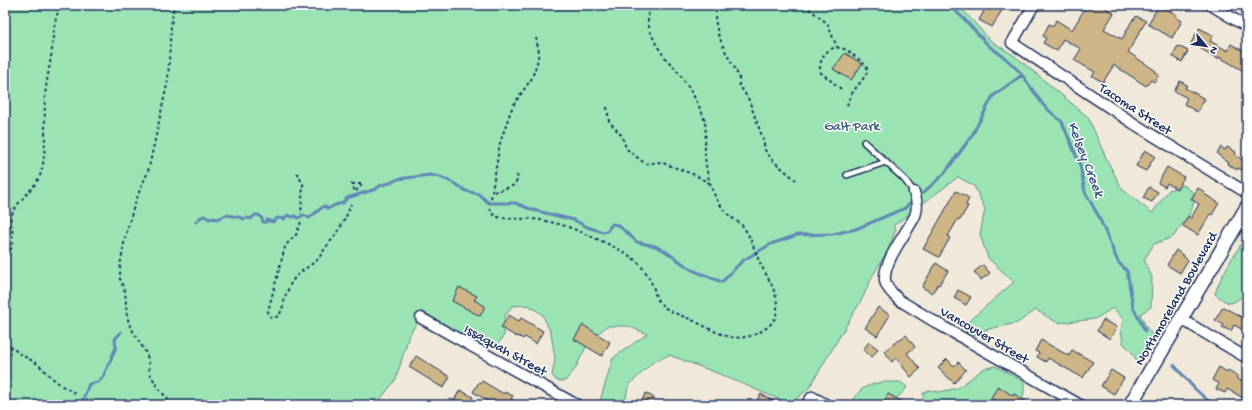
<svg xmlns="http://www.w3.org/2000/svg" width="1252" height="410" font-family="'Gochi Hand',sans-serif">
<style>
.green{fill:#9ae4b4;stroke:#5a8a89}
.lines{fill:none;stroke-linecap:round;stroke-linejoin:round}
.stream{stroke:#6188b4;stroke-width:3}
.building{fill:#ceb585;stroke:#1b2f5e}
.service-casing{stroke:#1b2f5e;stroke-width:8}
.minor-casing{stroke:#1b2f5e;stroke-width:13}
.tertiary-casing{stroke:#1b2f5e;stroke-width:16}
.path{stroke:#1b2f5e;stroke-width:2;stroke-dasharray:3 3;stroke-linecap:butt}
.service{stroke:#fff;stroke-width:5}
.minor{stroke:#fff;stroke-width:10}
.tertiary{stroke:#fff;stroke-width:13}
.labels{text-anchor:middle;stroke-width:3;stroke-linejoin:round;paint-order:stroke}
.street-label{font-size:14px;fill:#1b2f5e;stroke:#fff}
.park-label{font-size:14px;fill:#3b5c74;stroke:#fff}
.water-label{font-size:15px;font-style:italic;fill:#3e5c89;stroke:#fff}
</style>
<rect width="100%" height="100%" fill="#f0e9da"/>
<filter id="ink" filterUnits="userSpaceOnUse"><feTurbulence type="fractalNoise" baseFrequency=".025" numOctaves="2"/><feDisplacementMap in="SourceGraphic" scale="8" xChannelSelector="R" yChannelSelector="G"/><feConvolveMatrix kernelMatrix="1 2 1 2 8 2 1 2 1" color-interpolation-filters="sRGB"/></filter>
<g filter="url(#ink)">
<path class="green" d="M5 5H960L959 6 991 41 1016 57 1088 117 1107 160 1122 189 1152 213 1169 190 1184 185 1196 195 1191 212 1173 237 1154 244 1144 260 1152 277 1151 307 1140 314 1146 327 1152 335 1137 361 1131 351 1123 343 1121 330 1123 319 1113 308 1095 319 1058 323 1036 310 1017 323 984 330 972 337 966 333 969 321 1014 282 988 258 980 235 985 209 974 186 958 177 893 226 896 229 888 250 873 275 862 299 809 388 790 404 717 373 669 355 653 362 629 385 626 396V405H602L600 401 613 358 647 334 628 326H607L589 341 575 369 565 381H557L552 375 555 359 551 333 542 314 528 305 512 306 505 316 504 335 496 347 481 346 423 314 409 335 396 379 376 405H5Z
M1247 235V293C1230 305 1232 307 1215 294 1222 272 1235 254 1247 235Z
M995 366 1014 376 1024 382V393L1020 405H927L923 398V393L929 390 939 392 958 388 983 369Z
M883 382H900L907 387 904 391 890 405H850C858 389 866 385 883 382Z"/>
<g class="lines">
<path class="stream" d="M949 5 963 18 989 46 1004 57 1020 72 1044 106 1062 122 1080 165 1085 192 1099 217 1118 262 1127 271 1133 307 1145 331
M923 193 944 174 971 137 993 96 1022 75
M196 222 201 217 205 216 209 219 213 218 218 219 226 215C231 216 240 216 243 219L247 218 251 219 255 215H259L261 217 263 222H266L267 220 273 222 277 218 284 219 288 215 292 217 295 216 298 218 304 215 309 218 324 206 328 209 335 205 343 203 347 198 376 189 381 185 390 183 398 179 430 175 440 177 450 181 466 191 478 194 489 203H515L533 210 574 220 587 227 603 232 607 231 612 224 618 225 637 242 655 246 665 251 692 270 722 282 742 261 771 244 797 235 833 234 856 229 905 208 909 204
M1174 365 1194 388 1213 405
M81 405 89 384 98 382 103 377 114 352 116 347 115 339 121 332"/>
</g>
<path class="building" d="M974 5H994L1002 10 992 27 979 20 984 11Z
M1087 5H1101L1114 13 1104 29 1122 39 1133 19 1134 20 1136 16 1146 21 1128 52 1156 71 1155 72 1159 75 1154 82 1151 80 1146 86 1114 65 1103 82 1092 76 1095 72 1074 60 1081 49 1063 39 1057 51 1043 43 1046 38 1043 36 1049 24 1053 26 1056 20 1072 30Z
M1159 5 1177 15 1176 17 1182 21 1172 38 1148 24Z
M1199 28 1213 35 1210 41 1228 51 1231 44 1247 53V61L1242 70 1219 57 1218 59 1191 43Z
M1178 46 1188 51 1182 62 1172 56Z
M845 53 862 64 851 80 833 69Z
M1180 81 1187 85 1185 88 1205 99 1197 112 1184 104 1187 98 1174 91Z
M1221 147 1225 150 1227 147 1236 152 1235 155 1247 163 1242 170 1238 168 1237 170 1228 164 1229 163 1217 154Z
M1145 150 1155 156 1146 171 1136 166Z
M1167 167 1184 177 1177 189 1167 183 1165 187 1158 183Z
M1149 187 1158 192 1152 202 1143 198Z
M1198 188 1205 192 1204 194 1219 203 1212 215 1210 214 1198 235 1183 226 1188 216 1191 218 1199 204 1191 199Z
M956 191 969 198 966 205 968 206 960 220 958 219 948 236 950 238 939 257 923 249Z
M1176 250 1184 256V257L1188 260 1180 273 1167 265Z
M936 263 948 271 939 285 938 284 932 293 922 287Z
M983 265 990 273 981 280 974 272Z
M459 287 477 296 474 300 485 306 480 316 452 301Z
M958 290 971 297 966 305 954 298Z
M878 307 890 315 877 336 865 328Z
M1223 307 1247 320V332L1234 325 1231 331 1222 327 1224 325 1215 320Z
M509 315 519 321 521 318 543 331 536 344 525 337 523 339 518 336 517 337 501 328Z
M1103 320 1117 327 1110 339 1097 331Z
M583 325 610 342 602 356 574 339Z
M906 335 915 347 907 353 920 369 911 377 896 358 892 362 884 351Z
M1041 340 1069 356 1072 350 1093 362 1083 378 1048 358 1046 362 1037 357 1039 353 1035 351Z
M869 342 878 349 872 357 863 350Z
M416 356 450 377 443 388 409 367Z
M947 359 954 366 958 362 966 370 954 383 938 368Z
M1219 367 1227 372 1228 370 1238 376 1236 378 1247 384V400L1227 389 1225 393 1216 389 1219 384 1212 380Z
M1111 370 1124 378 1114 394 1101 386Z
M482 381 504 394 505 392 513 396 511 399 521 405H495L473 392 479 382 481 383Z
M998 386 1013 396 1014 394 1032 405H1002L991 398Z
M460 390 473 397 469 405H458L453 402Z
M646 393 654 398 650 405H639Z
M761 394 780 405H754Z
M888 394 908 405H882Z"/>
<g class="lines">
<g class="service-casing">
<path id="service" d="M864 142 904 179 914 192
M847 175 886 162"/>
</g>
<g class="minor-casing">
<path id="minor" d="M1034 5 1012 43 1136 125 1247 193
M1211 5 1247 27
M914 192C917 201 918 207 915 216 907 232 883 262 885 280 886 288 893 294 899 300L940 325 1080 405
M421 318 577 405
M1181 319 1247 358
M806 405 812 397 827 405"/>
</g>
<g class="tertiary-casing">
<path id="tertiary" d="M1130 405 1247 207"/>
</g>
<path class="path" d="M719 5 716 10 715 19 718 34 726 53 734 67 739 77V85L748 98 751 106 763 139 765 150 773 161 796 180
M804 5 827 23 837 47
M5 18 12 5
M841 89 820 72C819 58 828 43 844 49 849 51 853 55 857 58 862 62 865 64 868 70 862 84 850 90 847 106
M607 107 609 121 614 127 622 136 626 148 629 151 643 162 646 164 659 162 663 163 695 175 709 183
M297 173 303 184 301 214
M352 184H363L355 192Z
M494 192 510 187 514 185 518 179 517 175
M491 198 500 143 510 113 514 104 532 78 537 63 539 52 536 38
M490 208C491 211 492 214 495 216 504 220 523 218 533 219 550 221 568 226 583 233 601 241 620 248 635 260 644 267 650 279 654 289 655 294 656 298 659 302 667 312 681 315 692 320 716 331 733 346 760 332 767 328 774 323 776 315 781 296 768 279 760 263 755 252 752 239 744 228 741 223 736 221 731 217 725 212 720 205 716 198 709 184 706 170 705 155 704 138 709 126 701 111 695 97 687 84 678 72 674 66 668 62 664 56 657 47 648 31 648 19 648 14 650 9 651 5
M301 222 296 235 290 240 285 247 268 311 269 316C282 323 283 303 286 294 288 291 289 287 291 283 297 273 307 268 316 261 321 256 323 251 327 246 337 233 346 220 351 204
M5 261C12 249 14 243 12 229 11 225 10 220 11 217 17 198 38 189 42 169 47 145 44 122 45 98 46 82 50 66 52 50 53 34 54 19 61 5
M5 342 20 354 38 364 51 377 62 386 77 394
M86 401 92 405
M172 405 157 386 149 372V362L146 353 130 326 127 316 125 291 120 279V266L125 238 133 209 141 187 148 172 168 80 171 26 174 5"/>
<use href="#service" class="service"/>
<use href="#minor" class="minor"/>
<use href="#tertiary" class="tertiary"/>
</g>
</g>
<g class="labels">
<g class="street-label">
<text transform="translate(1136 108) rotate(33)" y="5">Tacoma Street</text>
<text transform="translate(1175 298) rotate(-60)" y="5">Northmoreland Boulevard</text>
<text transform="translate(985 334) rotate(30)" y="5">Vancouver Street</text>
<text transform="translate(506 349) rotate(29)" y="5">Issaquah Street</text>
</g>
<g class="park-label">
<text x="852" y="130">Galt Park</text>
</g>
<g class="water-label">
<text transform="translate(1087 159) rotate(69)" y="5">Kelsey Creek</text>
</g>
</g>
<rect width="1252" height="410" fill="none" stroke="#fff" stroke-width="20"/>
<rect x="10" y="10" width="1232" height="390" fill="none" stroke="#1b2f5e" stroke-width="1.5" filter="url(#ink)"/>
<g transform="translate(1206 46) rotate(119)" stroke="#ffffff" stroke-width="3" paint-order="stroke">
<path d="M0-3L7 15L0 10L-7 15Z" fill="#1b2f5e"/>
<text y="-6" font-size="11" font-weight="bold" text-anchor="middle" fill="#1b2f5e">N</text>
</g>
</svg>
